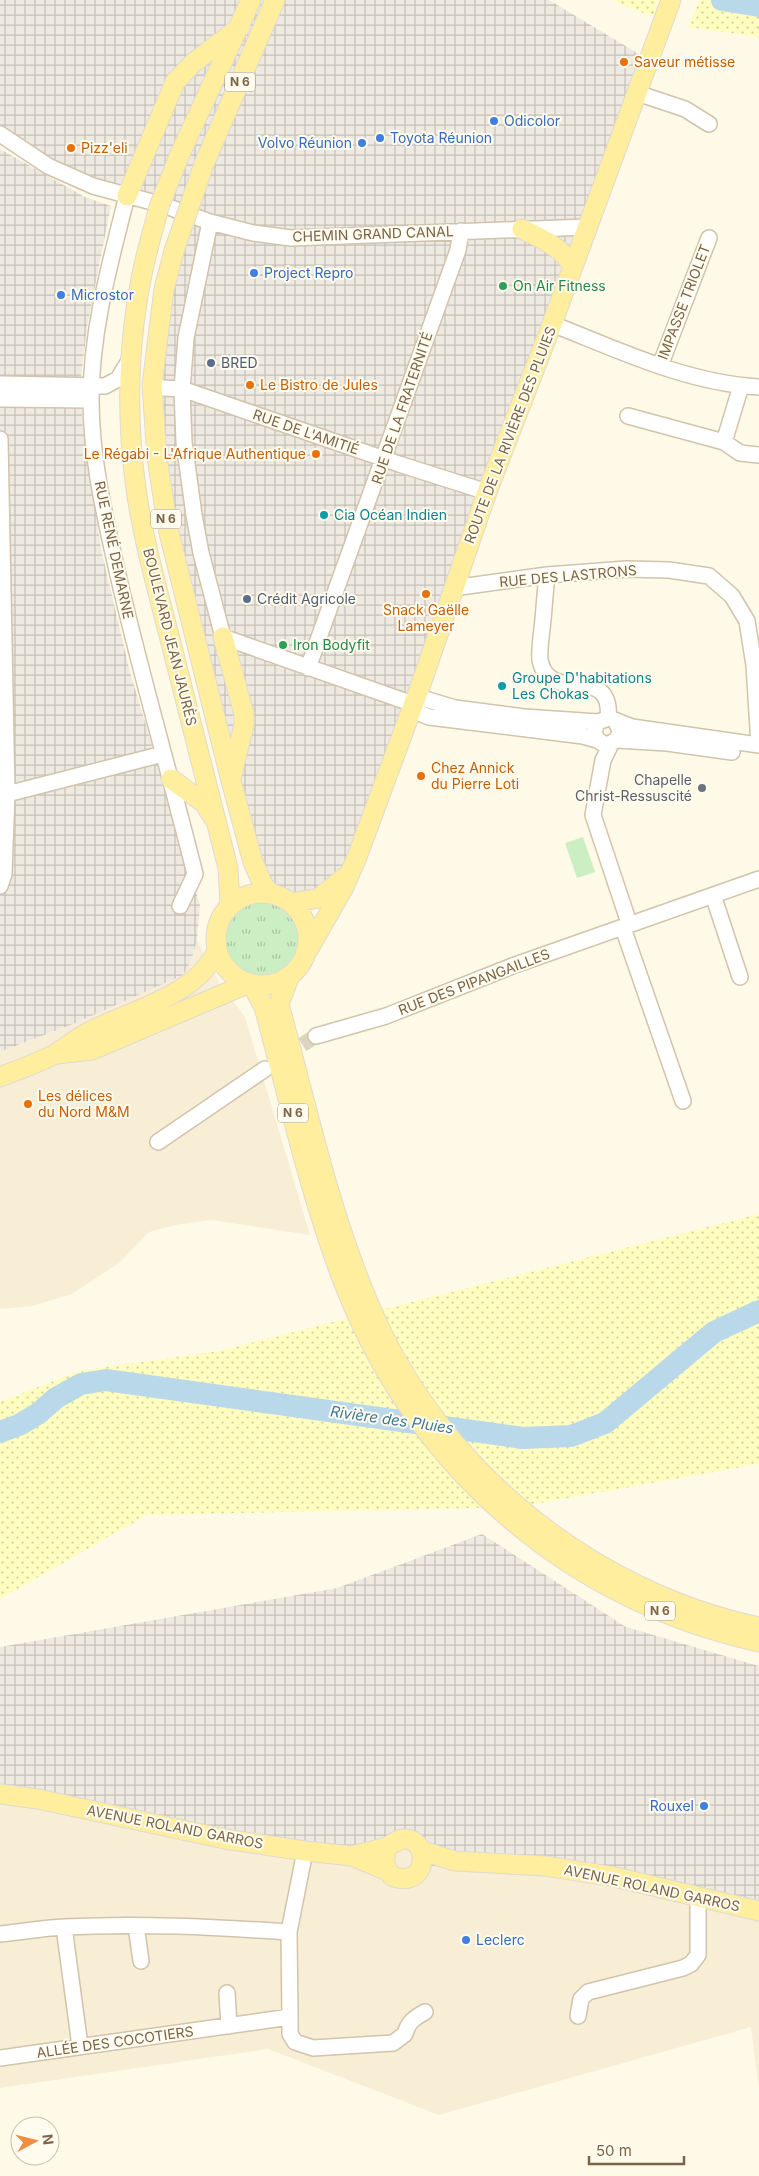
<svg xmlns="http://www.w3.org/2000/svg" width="759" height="2176" font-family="Inter,sans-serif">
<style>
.residential{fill:#f7eed5}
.industrial{fill:url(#industrial-grid)}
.grass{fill:url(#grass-tufts)}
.sand{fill:url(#sand-dots)}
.green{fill:#cceec3}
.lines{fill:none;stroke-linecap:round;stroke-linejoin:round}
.river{stroke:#b9d9ea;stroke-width:22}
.minor-tunnel{stroke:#ddd4bf;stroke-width:15;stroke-dasharray:15 8;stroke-linecap:butt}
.minor-casing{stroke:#d2c3ab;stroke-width:18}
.major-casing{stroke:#dfdad3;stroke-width:21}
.minor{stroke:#fff;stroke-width:15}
.major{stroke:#ffee9d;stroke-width:19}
.major-bridge-casing{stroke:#dfdad3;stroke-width:21;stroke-linecap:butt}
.major-bridge{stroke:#ffee9d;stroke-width:19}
.food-dot{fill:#e8710a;stroke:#fffcef;stroke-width:2}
.shop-dot{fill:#3f7fe0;stroke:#fffcef;stroke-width:2}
.leisure-dot{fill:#2e9e5b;stroke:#fffcef;stroke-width:2}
.service-dot{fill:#5c6f8a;stroke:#fffcef;stroke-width:2}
.culture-dot{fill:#0f9aa8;stroke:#fffcef;stroke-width:2}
.worship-dot{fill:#6b7280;stroke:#fffcef;stroke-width:2}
.labels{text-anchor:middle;stroke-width:4;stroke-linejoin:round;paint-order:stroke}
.shield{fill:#fffcef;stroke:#a3927a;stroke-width:1}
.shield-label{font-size:12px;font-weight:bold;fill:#7b6448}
.food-label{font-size:14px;fill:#c56008;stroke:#fffcef;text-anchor:start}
.shop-label{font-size:14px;fill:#366cbe;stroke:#fffcef;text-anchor:start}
.street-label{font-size:14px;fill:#7b6448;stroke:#fffcef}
.leisure-label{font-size:14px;fill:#27864d;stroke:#fffcef;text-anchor:start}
.service-label{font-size:14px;fill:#4e5e75;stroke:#fffcef;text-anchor:start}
.culture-label{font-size:14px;fill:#0d838f;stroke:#fffcef;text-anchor:start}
.worship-label{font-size:14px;fill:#5b616d;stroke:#fffcef;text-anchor:end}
.water-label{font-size:15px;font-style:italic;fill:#427897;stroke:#fffcef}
</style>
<defs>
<pattern id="industrial-grid" width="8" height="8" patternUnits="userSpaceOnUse" patternTransform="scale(1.25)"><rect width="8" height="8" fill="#eeeae1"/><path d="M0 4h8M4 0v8" fill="none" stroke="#c6c1b8"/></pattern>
<pattern id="grass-tufts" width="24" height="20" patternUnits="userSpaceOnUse" patternTransform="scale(1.25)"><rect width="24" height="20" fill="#cceec3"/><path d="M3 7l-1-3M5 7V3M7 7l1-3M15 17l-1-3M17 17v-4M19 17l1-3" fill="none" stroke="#abc4a0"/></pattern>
<pattern id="sand-dots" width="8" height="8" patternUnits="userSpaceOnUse" patternTransform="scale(1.25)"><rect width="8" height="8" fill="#fffdc0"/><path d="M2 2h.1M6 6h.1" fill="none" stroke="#d3d09e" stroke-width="1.8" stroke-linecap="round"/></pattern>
</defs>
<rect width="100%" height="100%" fill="#fefae7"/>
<path class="residential" d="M197 940 220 984 245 1017 310 1235 212 1220 175 1225 149 1232 119 1263 72 1294 32 1306 0 1309V1052L73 1024 191 961Z
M0 1794 395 1841 455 1861 545 1866 759 1911V2090L751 2027 439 2115 268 2049 0 2088Z"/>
<path class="industrial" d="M0 0H549L649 60 350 871 292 903 271 894 168 529 158 336 190 214 93 186 0 134Z
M0 149 85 197 111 206 87 327 81 377 82 421 101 549 130 672 200 905 197 940 191 961 183 975 73 1024 0 1052Z
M482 1534 626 1627 759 1666V1911L698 1896 455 1861 421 1869 404 1839 384 1863 0 1794V1647L337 1588Z"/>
<path class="grass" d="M225 939a37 37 0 1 1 74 0a37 37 0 1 1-74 0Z"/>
<path class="sand" d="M611 0H659L653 17Z
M700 0H759V37L688 27Z
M759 1214V1464L517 1507 147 1515 0 1599V1402L79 1371 219 1351Z"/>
<path class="green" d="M583 837 595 872 577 878 565 843Z"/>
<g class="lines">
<path class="river" d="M722 0 759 6
M0 1432 19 1425 39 1413 56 1398 81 1384 106 1380 523 1438 571 1436 605 1423 714 1332 759 1311"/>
<path class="minor-tunnel" d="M283 1057 316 1036"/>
<g class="minor-casing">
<path id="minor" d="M637 93 685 109 709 124
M0 134 48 166 93 186 163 205 210 222 253 233 291 238 587 227
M127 196C110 263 91 330 91 400 91 458 105 518 118 575 141 675 170 774 195 874L180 906
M210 222 186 338 182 389 184 442 194 515 201 553 223 637 413 704
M552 324C619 350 686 383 759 387
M660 366 709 238
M0 384 105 386 118 379 129 361
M152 385 163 388 182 389 399 464 487 492
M0 399 91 400
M628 416 724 442 740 453 759 455
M0 439 7 794 4 874 0 886
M724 442 741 386
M547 575C545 593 544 611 542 629 541 639 539 650 540 660 548 700 595 672 606 699 609 705 608 713 609 718
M453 588 547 575 626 569 669 570 709 576 732 596 747 621 754 665 759 745
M308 668 458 250 461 231
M413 704 419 713 429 717 583 736 597 740
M413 704 425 699 455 708 524 717 598 722
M616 722 620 731 617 740 606 745C594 740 592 732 598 722L609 718 632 727 759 745
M617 740 667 743 732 752
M611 744 603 760 593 815 629 923
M7 794 163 754
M713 895 740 977
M623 928 683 1101
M316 1036 386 1016 515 965 759 879
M158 1142 265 1069
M136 1926 141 1961
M64 1927 80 2046
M0 1934C21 1932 43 1928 64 1927 139 1923 214 1927 289 1932
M227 1993 229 2026
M578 2016 581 1999 588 1992 683 1968 691 1964 698 1955V1896
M290 2017V2034L295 2042 313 2048 393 2043 405 2034C408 2022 414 2018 425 2012
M0 2058 290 2017 289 1932 305 1851"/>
</g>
<g class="major-casing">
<path id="major" d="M179 156 251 0
M204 164 275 0
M127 196 175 82 193 63 240 27
M522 229C542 239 560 246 573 266
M174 251 164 289 152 385 157 458 168 529 231 781 253 862 263 885 271 894
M147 252C128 330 125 408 136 489 144 546 161 602 175 659 193 728 210 798 228 868L230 904
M223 637 244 714V725L231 778
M171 779 204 803 213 817
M216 939a46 46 0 1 1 92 0a46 46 0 1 1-92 0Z
M292 903 319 898 345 877
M308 950 344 887 357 857 421 684 487 492 552 324 671 0
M289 978 279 1004C308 1110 330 1218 375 1318 445 1473 593 1592 759 1627
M252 985 264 1007C288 1096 308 1187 340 1273 410 1462 562 1598 759 1642
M57 1054 92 1050 247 984
M0 1077C17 1070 36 1064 53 1055 64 1049 74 1040 85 1034 127 1011 197 997 217 950
M0 1794 38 1799 225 1839 305 1851 352 1856 388 1871
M422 1851 455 1861 545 1866 615 1877 759 1911
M352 1856C363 1853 375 1851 386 1847 392 1845 396 1840 403 1839 432 1837 428 1891 392 1876 383 1866 383 1858 388 1846"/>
</g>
<use href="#minor" class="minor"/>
<use href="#major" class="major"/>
<g class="major-bridge-casing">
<path id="major-bridge" d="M174 251 204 164
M147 252 159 207 179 156"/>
</g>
<use href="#major-bridge" class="major-bridge"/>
</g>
<g class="food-dot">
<circle cx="624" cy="62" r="5"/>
<circle cx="71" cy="148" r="5"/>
<circle cx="250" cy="385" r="5"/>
<circle cx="316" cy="454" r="5"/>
<circle cx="426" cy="594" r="5"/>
<circle cx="421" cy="776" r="5"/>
<circle cx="28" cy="1104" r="5"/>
</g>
<g class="shop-dot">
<circle cx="494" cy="121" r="5"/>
<circle cx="380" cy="138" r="5"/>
<circle cx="362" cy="143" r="5"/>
<circle cx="254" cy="273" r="5"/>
<circle cx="61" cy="295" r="5"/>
<circle cx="704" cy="1806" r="5"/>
<circle cx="466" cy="1940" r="5"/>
</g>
<g class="leisure-dot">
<circle cx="503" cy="286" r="5"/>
<circle cx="283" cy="645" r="5"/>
</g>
<g class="service-dot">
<circle cx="211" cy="363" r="5"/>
<circle cx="247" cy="599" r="5"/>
</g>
<g class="culture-dot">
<circle cx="324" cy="515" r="5"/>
<circle cx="502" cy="686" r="5"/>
</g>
<circle class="worship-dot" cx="702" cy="788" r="5"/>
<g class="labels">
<g class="shield">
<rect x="225" y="72.5" width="30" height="19" rx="4"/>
<rect x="151" y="509.5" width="30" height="19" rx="4"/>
<rect x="278" y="1103.5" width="30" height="19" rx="4"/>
<rect x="645" y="1601.5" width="30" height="19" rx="4"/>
</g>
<g class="shield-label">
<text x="240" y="86">N 6</text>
<text x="166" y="523">N 6</text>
<text x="293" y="1117">N 6</text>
<text x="660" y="1615">N 6</text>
</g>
<g class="food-label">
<text x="634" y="67">Saveur métisse</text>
<text x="81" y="153">Pizz'eli</text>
<text x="260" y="390">Le Bistro de Jules</text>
<text x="306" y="459" text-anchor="end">Le Régabi - L'Afrique Authentique</text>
<text x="426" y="615" text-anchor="middle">Snack Gaëlle<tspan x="426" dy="16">Lameyer</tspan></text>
<text x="431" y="773">Chez Annick<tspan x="431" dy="16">du Pierre Loti</tspan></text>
<text x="38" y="1101">Les délices<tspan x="38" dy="16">du Nord M&amp;M</tspan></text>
</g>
<g class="shop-label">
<text x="504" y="126">Odicolor</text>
<text x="390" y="143">Toyota Réunion</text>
<text x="352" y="148" text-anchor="end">Volvo Réunion</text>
<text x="264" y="278">Project Repro</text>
<text x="71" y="300">Microstor</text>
<text x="694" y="1811" text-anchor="end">Rouxel</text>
<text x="476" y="1945">Leclerc</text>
</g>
<g class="street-label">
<text transform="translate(373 234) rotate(-2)" y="5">CHEMIN GRAND CANAL</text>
<text transform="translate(684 302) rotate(-69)" y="5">IMPASSE TRIOLET</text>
<text transform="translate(402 408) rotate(-71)" y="5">RUE DE LA FRATERNITÉ</text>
<text transform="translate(306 432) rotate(19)" y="5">RUE DE L'AMITIÉ</text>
<text transform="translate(510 435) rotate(-69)" y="5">ROUTE DE LA RIVIÈRE DES PLUIES</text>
<text transform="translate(114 550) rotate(78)" y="5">RUE RENÉ DEMARNE</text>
<text transform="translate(568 576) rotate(-5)" y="5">RUE DES LASTRONS</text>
<text transform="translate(170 637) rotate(76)" y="5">BOULEVARD JEAN JAURÈS</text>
<text transform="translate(474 982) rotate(-21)" y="5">RUE DES PIPANGAILLES</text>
<text transform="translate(175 1827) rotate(11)" y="5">AVENUE ROLAND GARROS</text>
<text transform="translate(652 1888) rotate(12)" y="5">AVENUE ROLAND GARROS</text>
<text transform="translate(115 2042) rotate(-8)" y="5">ALLÉE DES COCOTIERS</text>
</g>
<g class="leisure-label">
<text x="513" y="291">On Air Fitness</text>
<text x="293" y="650">Iron Bodyfit</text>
</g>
<g class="service-label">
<text x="221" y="368">BRED</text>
<text x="257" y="604">Crédit Agricole</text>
</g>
<g class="culture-label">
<text x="334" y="520">Cia Océan Indien</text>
<text x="512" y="683">Groupe D'habitations<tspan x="512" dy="16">Les Chokas</tspan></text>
</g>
<g class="worship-label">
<text x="692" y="785">Chapelle<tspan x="692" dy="16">Christ-Ressuscité</tspan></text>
</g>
<g class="water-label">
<text transform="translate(392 1420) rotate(8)" y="5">Rivière des Pluies</text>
</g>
</g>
<g transform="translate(35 2141) rotate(83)"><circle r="24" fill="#fffcef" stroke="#cabfac"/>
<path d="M0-4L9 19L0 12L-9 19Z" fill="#f18c43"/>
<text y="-8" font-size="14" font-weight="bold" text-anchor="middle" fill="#7b6448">N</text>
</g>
<path d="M589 2156v8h95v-8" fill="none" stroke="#7b6448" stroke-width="2.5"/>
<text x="596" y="2156" font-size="15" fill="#7b6448" stroke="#fffcef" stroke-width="4" paint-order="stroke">50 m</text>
</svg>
